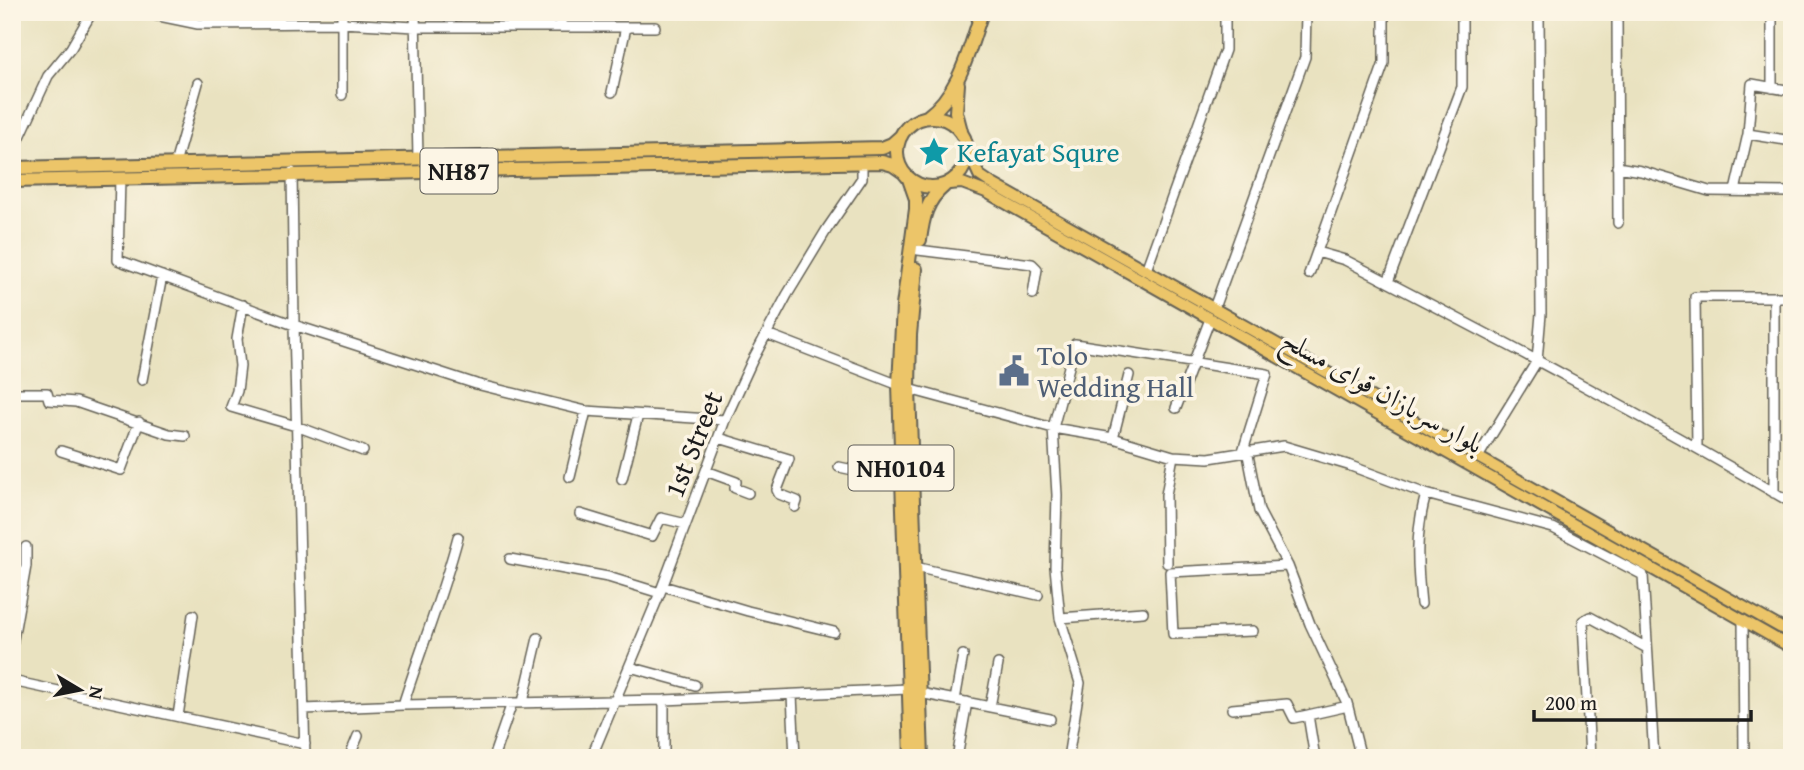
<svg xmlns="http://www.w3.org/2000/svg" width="1804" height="770" font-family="'Gentium Book Plus',Amiri,serif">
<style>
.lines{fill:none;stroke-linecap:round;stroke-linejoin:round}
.minor-casing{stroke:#646155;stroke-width:12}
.major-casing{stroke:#646155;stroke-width:14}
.highway-casing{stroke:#646155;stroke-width:16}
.minor{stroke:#fff;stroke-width:9}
.major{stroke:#ecc569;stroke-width:10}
.highway{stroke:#ecc569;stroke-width:12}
.labels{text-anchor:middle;stroke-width:7;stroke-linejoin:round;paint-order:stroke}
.shield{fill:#fcf5e5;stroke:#5f5d58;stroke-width:2}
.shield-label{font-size:26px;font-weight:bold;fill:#1c1c1c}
.culture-label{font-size:28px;fill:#0d838f;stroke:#fcf5e5;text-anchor:start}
.service-label{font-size:28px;fill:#4e5e75;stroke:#fcf5e5;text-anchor:start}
.street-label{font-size:28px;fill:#1c1c1c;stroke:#fcf5e5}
</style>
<rect width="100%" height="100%" fill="#fcf5e5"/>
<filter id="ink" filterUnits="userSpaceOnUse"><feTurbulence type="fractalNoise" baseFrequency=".0143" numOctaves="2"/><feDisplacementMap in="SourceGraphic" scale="14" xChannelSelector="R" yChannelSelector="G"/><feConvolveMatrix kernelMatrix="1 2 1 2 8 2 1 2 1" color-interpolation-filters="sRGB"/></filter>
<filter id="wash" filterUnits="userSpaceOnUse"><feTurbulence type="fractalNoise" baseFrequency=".00686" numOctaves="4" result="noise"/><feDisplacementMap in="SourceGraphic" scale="28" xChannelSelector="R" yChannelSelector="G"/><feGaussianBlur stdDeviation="1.57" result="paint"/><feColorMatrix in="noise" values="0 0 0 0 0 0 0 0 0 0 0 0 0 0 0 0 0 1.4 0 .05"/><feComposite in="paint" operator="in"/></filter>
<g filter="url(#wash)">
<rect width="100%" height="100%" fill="#e9e2c0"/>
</g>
<g filter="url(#ink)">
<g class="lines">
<g class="minor-casing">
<path id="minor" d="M140 12 198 24 342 23 415 27H655
M342 12V95
M415 12 418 159
M1617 12 1618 223
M560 27 563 12
M1772 88V12
M612 92 626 27
M1748 134 1792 141
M12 154 48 76 71 48 92 12
M175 164 198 83
M1617 167 1641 171 1709 191 1792 192
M292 172 294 325 305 758
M120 178 118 260 294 325 476 384 586 411 725 420
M1735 191 1748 134 1752 84 1792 91
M918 250 1032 264 1037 269 1033 294
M1317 252 1345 260C1496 338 1646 417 1792 503
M1146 270 1225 50V12
M1309 274 1384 63V12
M1388 282 1462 87V12
M243 305 237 339 240 366 237 391 231 407 296 426 363 451
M1214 308 1305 57 1306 12
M767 334 899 385
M142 380 162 276
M909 389 1053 428 1113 438 1173 456 1209 458 1284 446 1348 465 1426 494 1553 528 1643 575 1654 758
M12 393H47L49 400 76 402 169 434 185 436
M1176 408 1210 319
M719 438 789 459 777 490 779 494 797 501 795 507
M1113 438 1129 375
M1697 447 1695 297H1792
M1247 450 1259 511 1288 566 1310 624 1347 703 1361 758
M61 451 121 470 139 422
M1478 457 1537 361 1541 314 1539 12
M839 467 901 480
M706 471 736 482 735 488 748 493
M570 477 586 411
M622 479 638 415
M1774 493V297
M580 514 652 536 661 518 686 524
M510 559 608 577 660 593
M1167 563 1166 495 1173 456
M915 567 1038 595
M663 586 748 611 834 632
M1421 604C1417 564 1415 533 1426 494
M1060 618 1143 612
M1743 620 1744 758
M1253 631 1173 634 1170 572 1288 566
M12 645 26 566V547
M630 667 695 685
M12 681 305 744
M920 693 1050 719
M792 695 795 758
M664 700V758
M955 700 963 655
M523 702 538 638
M403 705C421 648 443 594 458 537
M990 707 998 664
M304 709 403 705 664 700 908 689
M1232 709 1287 704 1294 718 1308 715
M178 716 193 615
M349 758 358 736
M493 758 512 703
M591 758 660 593 725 420 752 361 787 295 827 229 862 178V162
M957 758 967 702
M1068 758 1080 683 1060 618 1055 567 1057 495 1053 428 1075 344 1267 374 1243 451
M1315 758 1308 715 1348 706
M1590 758 1583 621 1590 617 1647 648"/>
</g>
<g class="major-casing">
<path id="major" d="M968 151 979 175 991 183 1792 634
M949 184 962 183 986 192 1792 648"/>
</g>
<g class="highway-casing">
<path id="highway" d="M958 84 956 112 961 131
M897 152a35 35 0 1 1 70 0a35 35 0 1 1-70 0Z
M927 117C960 93 969 49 982 12
M12 168 882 148 892 144 901 136
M909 179 916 199V209L903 306 899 385 911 758
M12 181 882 162 893 165 903 172
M920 240C923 218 926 201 944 186
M916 269 910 335 909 389 922 758"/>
</g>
<use href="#minor" class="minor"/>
<use href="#major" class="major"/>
<use href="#highway" class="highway"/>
</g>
</g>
<defs>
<g id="sight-bare" transform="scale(2.415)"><path d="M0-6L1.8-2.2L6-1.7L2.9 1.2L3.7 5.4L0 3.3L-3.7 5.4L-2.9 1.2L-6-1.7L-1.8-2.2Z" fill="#0f9aa8" stroke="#fcf5e5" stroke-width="2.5" paint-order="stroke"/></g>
<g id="civic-bare" transform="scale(2.415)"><path d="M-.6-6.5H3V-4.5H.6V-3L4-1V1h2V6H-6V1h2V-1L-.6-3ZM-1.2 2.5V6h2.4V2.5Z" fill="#5c6f8a" stroke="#fcf5e5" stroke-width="2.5" paint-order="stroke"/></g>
</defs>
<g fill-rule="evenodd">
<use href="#sight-bare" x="934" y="152"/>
<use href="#civic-bare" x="1014" y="371"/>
</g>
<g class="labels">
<g class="shield">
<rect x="420.5" y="148.5" width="77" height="45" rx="5"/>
<rect x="848.5" y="445.5" width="105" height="45" rx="5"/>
</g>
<g class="shield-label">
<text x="459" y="180">NH87</text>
<text x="901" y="477">NH0104</text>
</g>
<g class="culture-label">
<text x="957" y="162">Kefayat Squre</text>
</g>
<g class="service-label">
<text x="1037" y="365">Tolo<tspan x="1037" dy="32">Wedding Hall</tspan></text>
</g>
<g class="street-label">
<text transform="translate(1383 391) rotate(29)" y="10">بلوار سربازان قوای مسلح</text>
<text transform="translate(693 444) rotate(-68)" y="10">1st Street</text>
</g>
</g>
<rect width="1804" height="770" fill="none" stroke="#fcf5e5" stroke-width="42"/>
<g transform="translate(80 690) rotate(100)" stroke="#fcf5e5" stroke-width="5" paint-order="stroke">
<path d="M0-5L12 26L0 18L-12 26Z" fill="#1c1c1c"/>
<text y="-10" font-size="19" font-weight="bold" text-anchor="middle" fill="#1c1c1c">N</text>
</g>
<path d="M1534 710v10h217v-10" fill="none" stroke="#1c1c1c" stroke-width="3.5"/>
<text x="1545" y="710" font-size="21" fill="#1c1c1c" stroke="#fcf5e5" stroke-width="5" paint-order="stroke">200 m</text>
</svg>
